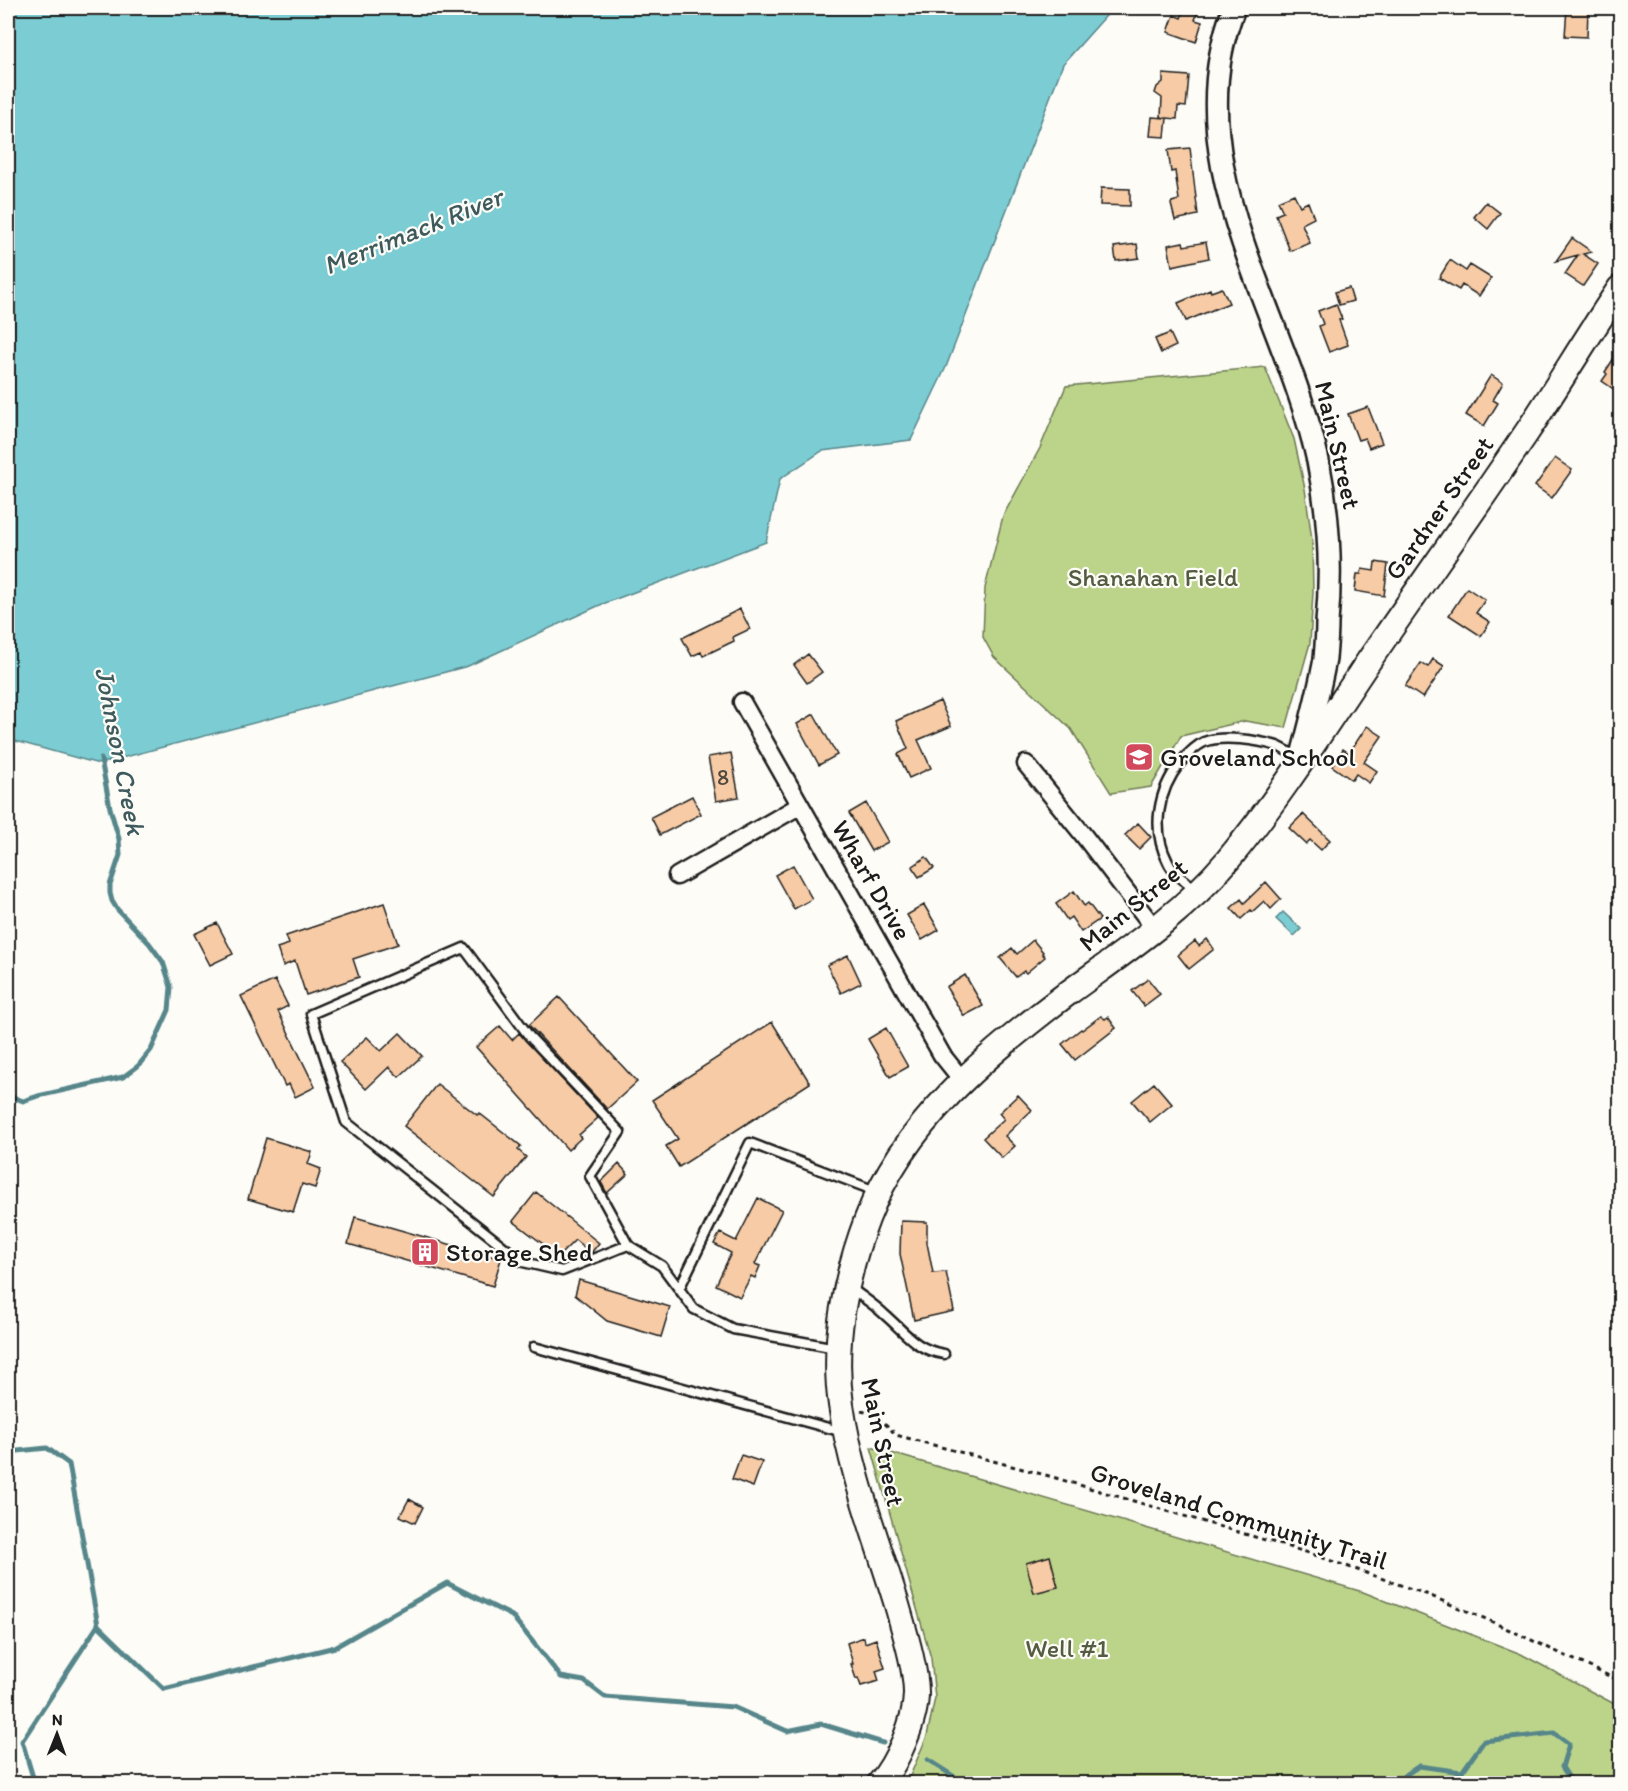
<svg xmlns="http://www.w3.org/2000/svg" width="1628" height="1791" font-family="Itim,sans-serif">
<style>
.green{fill:#bcd48a;stroke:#6c7853;stroke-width:1.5}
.water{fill:#7ccdd3;stroke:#56868a;stroke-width:1.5}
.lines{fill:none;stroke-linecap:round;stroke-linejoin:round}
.stream{stroke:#56868a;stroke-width:5}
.building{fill:#f6cba5;stroke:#1c1c1c;stroke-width:1.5}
.service-casing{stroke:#1c1c1c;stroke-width:13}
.minor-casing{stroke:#1c1c1c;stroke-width:21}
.tertiary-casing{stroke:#1c1c1c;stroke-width:26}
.secondary-casing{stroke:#1c1c1c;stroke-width:28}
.path{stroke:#1c1c1c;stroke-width:3;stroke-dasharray:4.5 4.5;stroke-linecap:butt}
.service{stroke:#fdfcf7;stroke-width:8}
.minor{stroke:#fdfcf7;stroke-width:16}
.tertiary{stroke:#fdfcf7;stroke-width:21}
.secondary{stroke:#fdfcf7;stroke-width:24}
.labels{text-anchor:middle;stroke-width:4.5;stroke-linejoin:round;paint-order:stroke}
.number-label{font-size:22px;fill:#52483e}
.street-label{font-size:26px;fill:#1c1c1c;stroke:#fdfcf7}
.park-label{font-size:26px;fill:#545c42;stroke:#fdfcf7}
.poi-label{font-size:26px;fill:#1c1c1c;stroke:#fdfcf7;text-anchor:start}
.water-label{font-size:27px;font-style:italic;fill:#3e5a5c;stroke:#fdfcf7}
</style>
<rect width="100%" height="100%" fill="#fdfcf7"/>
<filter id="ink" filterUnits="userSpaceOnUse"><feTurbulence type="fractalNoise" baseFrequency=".0167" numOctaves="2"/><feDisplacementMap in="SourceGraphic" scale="12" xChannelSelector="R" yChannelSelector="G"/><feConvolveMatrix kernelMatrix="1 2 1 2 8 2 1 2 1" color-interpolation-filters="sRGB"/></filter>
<g filter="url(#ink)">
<path class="green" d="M1265 367 1294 439 1305 489 1312 540 1313 592 1310 643 1286 728 1245 721 1181 736 1151 787 1111 793 1071 729 994 657 983 637 985 588 1003 516 1040 448 1066 386Z
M871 1447 1363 1592 1521 1654 1620 1707V1783H903L910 1776 927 1736 935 1698 931 1658Z"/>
<path class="water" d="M8 8H1113L1063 64 946 367 911 440 822 451 780 479 766 542 600 605 468 666 99 764 8 739Z
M1283 912 1301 929 1294 936 1276 919Z"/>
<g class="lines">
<path class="stream" d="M8 1095 23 1101 38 1096 123 1077 138 1066 151 1050 169 1010 171 987 163 962 149 943 117 909 112 901 110 893V885L120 855 119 839 110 808 101 759
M8 1452 47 1448 69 1464 98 1625 22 1741 35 1784
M98 1625 164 1689 335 1647 447 1583 512 1616 561 1677 584 1681 605 1697 733 1707 787 1731 821 1724 883 1743
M928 1760 966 1784
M1342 1784 1401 1778 1419 1766 1462 1772 1484 1741 1554 1733 1569 1744 1562 1767 1573 1784"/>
</g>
<path class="building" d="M1185 8 1198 11 1195 20 1202 22 1196 42 1168 32 1174 15 1181 18Z
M1567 8 1588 10 1587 37 1565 36Z
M1163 74 1189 76 1186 107 1178 106 1177 119 1167 118 1165 137 1150 136 1152 117 1166 118 1161 117 1162 98 1155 93 1157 87 1163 82Z
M1190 148 1198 215 1175 220 1171 204 1172 202 1179 200 1175 171 1171 172 1168 150Z
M1101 188 1130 189V206L1100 205Z
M1294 194 1300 206 1308 202 1314 218 1302 224 1310 243 1290 251 1276 215 1283 212 1278 201Z
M1486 202 1500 213 1488 229 1474 217Z
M1572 238 1592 252 1583 254 1598 264 1583 286 1565 274 1578 255 1556 261Z
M1183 242 1184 246 1206 242 1209 258 1172 266 1168 245Z
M1137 244 1139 258 1116 261 1114 247Z
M1450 260 1466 271 1470 265 1491 278 1479 296 1462 285 1459 290 1439 278Z
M1222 288 1229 303 1186 321 1178 303 1210 289 1211 292Z
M1349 288 1353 301 1339 305 1335 292Z
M1336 304 1342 319 1339 320 1348 345 1329 352 1319 326 1323 324 1318 311Z
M1170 333 1176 346 1161 353 1155 339Z
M1620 349V383L1615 390 1602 381 1607 374 1605 372Z
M1491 375 1503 383 1493 400 1498 403 1484 426 1466 415Z
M1368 407 1382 443 1369 448 1365 438 1358 440 1348 414Z
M1555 458 1572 470 1552 498 1535 486Z
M1375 562 1388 564 1384 596 1355 591 1357 574H1361L1362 569 1374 571Z
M1467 588 1485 600 1476 613 1490 622 1481 636 1449 615Z
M740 609 750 629 733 637 734 641 703 656 701 652 692 656 682 638Z
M808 654 822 672 807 683 794 665Z
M1433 659 1444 666 1423 698 1405 686 1421 663 1428 667Z
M940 701 951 726 918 740 931 768 909 778 898 754 908 749 896 721Z
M814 714 837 755 819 765 797 724Z
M1367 726 1382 736 1364 762 1377 771 1369 783 1356 774 1352 780 1332 766 1343 749 1349 753Z
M731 753 739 797 716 801 708 757Z
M692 796 701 814 660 835 651 817Z
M866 803 888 842 871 851 849 813Z
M1303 814 1330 840 1321 850 1310 840 1306 844 1289 828Z
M1138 823 1151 837 1139 849 1125 835Z
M926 857 934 868 919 877 912 867Z
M793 865 812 899 794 909 775 875Z
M1266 882 1281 899 1271 909 1264 901 1252 912 1251 910 1241 919 1231 908 1241 899 1244 903Z
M1074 891 1084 906 1088 903 1100 919 1081 932 1071 917 1067 920 1056 904Z
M384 903 398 944 353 959 359 977 306 995 295 961 283 966 277 948 289 944 286 936Z
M924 905 939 930 922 940 907 915Z
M217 923 233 954 210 965 194 934Z
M1207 939 1214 949 1189 969 1178 955 1195 941 1199 946Z
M1033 940 1043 952 1042 953 1045 957 1026 973 1024 971 1016 977 1000 958 1012 948 1017 954Z
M848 955 861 983 841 993 827 965Z
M965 975 983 1006 964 1016 946 987Z
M1148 979 1160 994 1144 1006 1132 991Z
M275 980 288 1006 278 1011 315 1087 295 1097 289 1084 285 1086 241 996Z
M559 997 637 1082 607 1109 529 1025Z
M1101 1016 1105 1019 1108 1017 1116 1028 1075 1060 1062 1044 1081 1029 1082 1030Z
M772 1022 810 1083 679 1167 666 1146 678 1139 652 1100Z
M500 1026 512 1040 519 1033 598 1118 579 1135 581 1138 568 1150 476 1047Z
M886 1028 908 1067 890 1077 868 1039Z
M400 1033 422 1056 399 1077 389 1067 366 1089 340 1062 367 1037 381 1051Z
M1154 1083 1172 1104 1150 1122 1132 1101Z
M437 1084 477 1115 479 1113 521 1146 518 1150 526 1157 494 1197 404 1126Z
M1018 1095 1032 1110 1005 1136 1015 1146 1002 1158 983 1138 1004 1119 999 1113Z
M266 1138 312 1152 308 1164 321 1169 315 1188 302 1184 293 1212 248 1199Z
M619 1164 628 1174 607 1193 601 1182Z
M536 1192 599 1243 591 1253 575 1240 557 1258 547 1247 513 1221Z
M758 1198 782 1210 755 1264 760 1266 755 1278 751 1276 740 1297 716 1285 731 1253 714 1244 720 1233 736 1241Z
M355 1217 501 1259 493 1286 348 1244Z
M901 1221 927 1222V1243L933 1273 946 1272 954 1311 914 1320 900 1254Z
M579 1280 670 1307 661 1337 607 1321 575 1295Z
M741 1455 762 1462 753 1487 732 1479Z
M409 1499 423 1507 415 1523 400 1516Z
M1050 1556 1058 1587 1034 1593 1026 1563Z
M864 1637 865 1643 876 1639 885 1668 876 1671 879 1681 861 1686 858 1678 856 1679 851 1664H853L847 1643Z"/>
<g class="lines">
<g class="service-casing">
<path id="service" d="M1198 890C1187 882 1174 875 1168 862 1151 829 1158 791 1180 763 1186 756 1195 746 1204 742 1222 735 1258 740 1277 746 1285 749 1293 755 1301 759
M628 1245 590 1176 620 1132 529 1036 464 948 311 1014 346 1122 523 1262 562 1271 628 1245 662 1266 694 1309 733 1329 836 1348
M851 1288C862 1297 875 1305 885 1315 905 1332 916 1350 944 1354
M679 1289 750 1143 878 1192
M534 1347 843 1432"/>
</g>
<g class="minor-casing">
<path id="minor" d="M742 702 942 1055 962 1080
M1026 764 1081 832 1155 929
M677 876 799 806"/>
</g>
<g class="tertiary-casing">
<path id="tertiary" d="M1234 8C1173 163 1286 313 1318 461 1329 515 1332 568 1327 623 1327 635 1326 647 1325 659 1319 692 1310 724 1302 756"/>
</g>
<g class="secondary-casing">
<path id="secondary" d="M879 1784C897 1764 916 1720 916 1693 916 1668 904 1630 897 1605 877 1539 851 1474 841 1405 832 1344 845 1277 867 1219 904 1122 987 1054 1068 993 1124 952 1182 914 1227 861 1279 799 1323 729 1368 662 1421 585 1475 509 1527 432 1559 384 1588 335 1620 288"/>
</g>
<path class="path" d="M861 1411C877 1414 886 1424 896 1435L1049 1476 1309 1553 1426 1594 1486 1619 1620 1681"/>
<use href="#service" class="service"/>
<use href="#minor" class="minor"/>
<use href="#tertiary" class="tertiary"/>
<use href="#secondary" class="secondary"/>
</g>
</g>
<defs>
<g id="school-square" transform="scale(1.5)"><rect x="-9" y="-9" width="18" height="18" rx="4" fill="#d1495b" stroke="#fdfcf7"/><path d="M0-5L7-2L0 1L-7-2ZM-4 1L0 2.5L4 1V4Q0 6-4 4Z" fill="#fff"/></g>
<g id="building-square" transform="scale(1.5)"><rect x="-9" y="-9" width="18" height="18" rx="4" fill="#d1495b" stroke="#fdfcf7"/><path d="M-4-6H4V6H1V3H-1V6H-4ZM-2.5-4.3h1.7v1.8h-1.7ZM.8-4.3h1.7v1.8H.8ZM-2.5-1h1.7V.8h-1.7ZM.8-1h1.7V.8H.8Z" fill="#fff"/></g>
</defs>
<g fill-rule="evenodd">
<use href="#school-square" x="1139" y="757"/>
<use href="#building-square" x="425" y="1252"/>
</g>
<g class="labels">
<g class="number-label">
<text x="723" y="785">8</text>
</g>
<g class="street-label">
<text transform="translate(1338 445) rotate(77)" y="9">Main Street</text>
<text transform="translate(1439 508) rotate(-55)" y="9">Gardner Street</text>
<text transform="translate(872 880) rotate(60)" y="9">Wharf Drive</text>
<text transform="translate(1133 905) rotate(-39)" y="9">Main Street</text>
<text transform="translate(883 1442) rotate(78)" y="9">Main Street</text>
<text transform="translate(1239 1516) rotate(17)" y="9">Groveland Community Trail</text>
</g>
<g class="park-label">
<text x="1153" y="586">Shanahan Field</text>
<text x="1067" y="1657">Well #1</text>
</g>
<g class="poi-label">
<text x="1160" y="766">Groveland School</text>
<text x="446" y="1261">Storage Shed</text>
</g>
<g class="water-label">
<text transform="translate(413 231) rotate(-22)" y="9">Merrimack River</text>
<text transform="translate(120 751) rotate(79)" y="9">Johnson Creek</text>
</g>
</g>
<rect width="1628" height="1791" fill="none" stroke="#fdfcf7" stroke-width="30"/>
<rect x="15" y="15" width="1598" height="1761" fill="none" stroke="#1c1c1c" stroke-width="2" filter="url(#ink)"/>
<g transform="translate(57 1734) rotate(1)" stroke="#fdfcf7" stroke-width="4.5" paint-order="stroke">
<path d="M0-4.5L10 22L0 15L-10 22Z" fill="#1c1c1c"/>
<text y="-9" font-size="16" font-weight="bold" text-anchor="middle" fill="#1c1c1c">N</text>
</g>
</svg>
